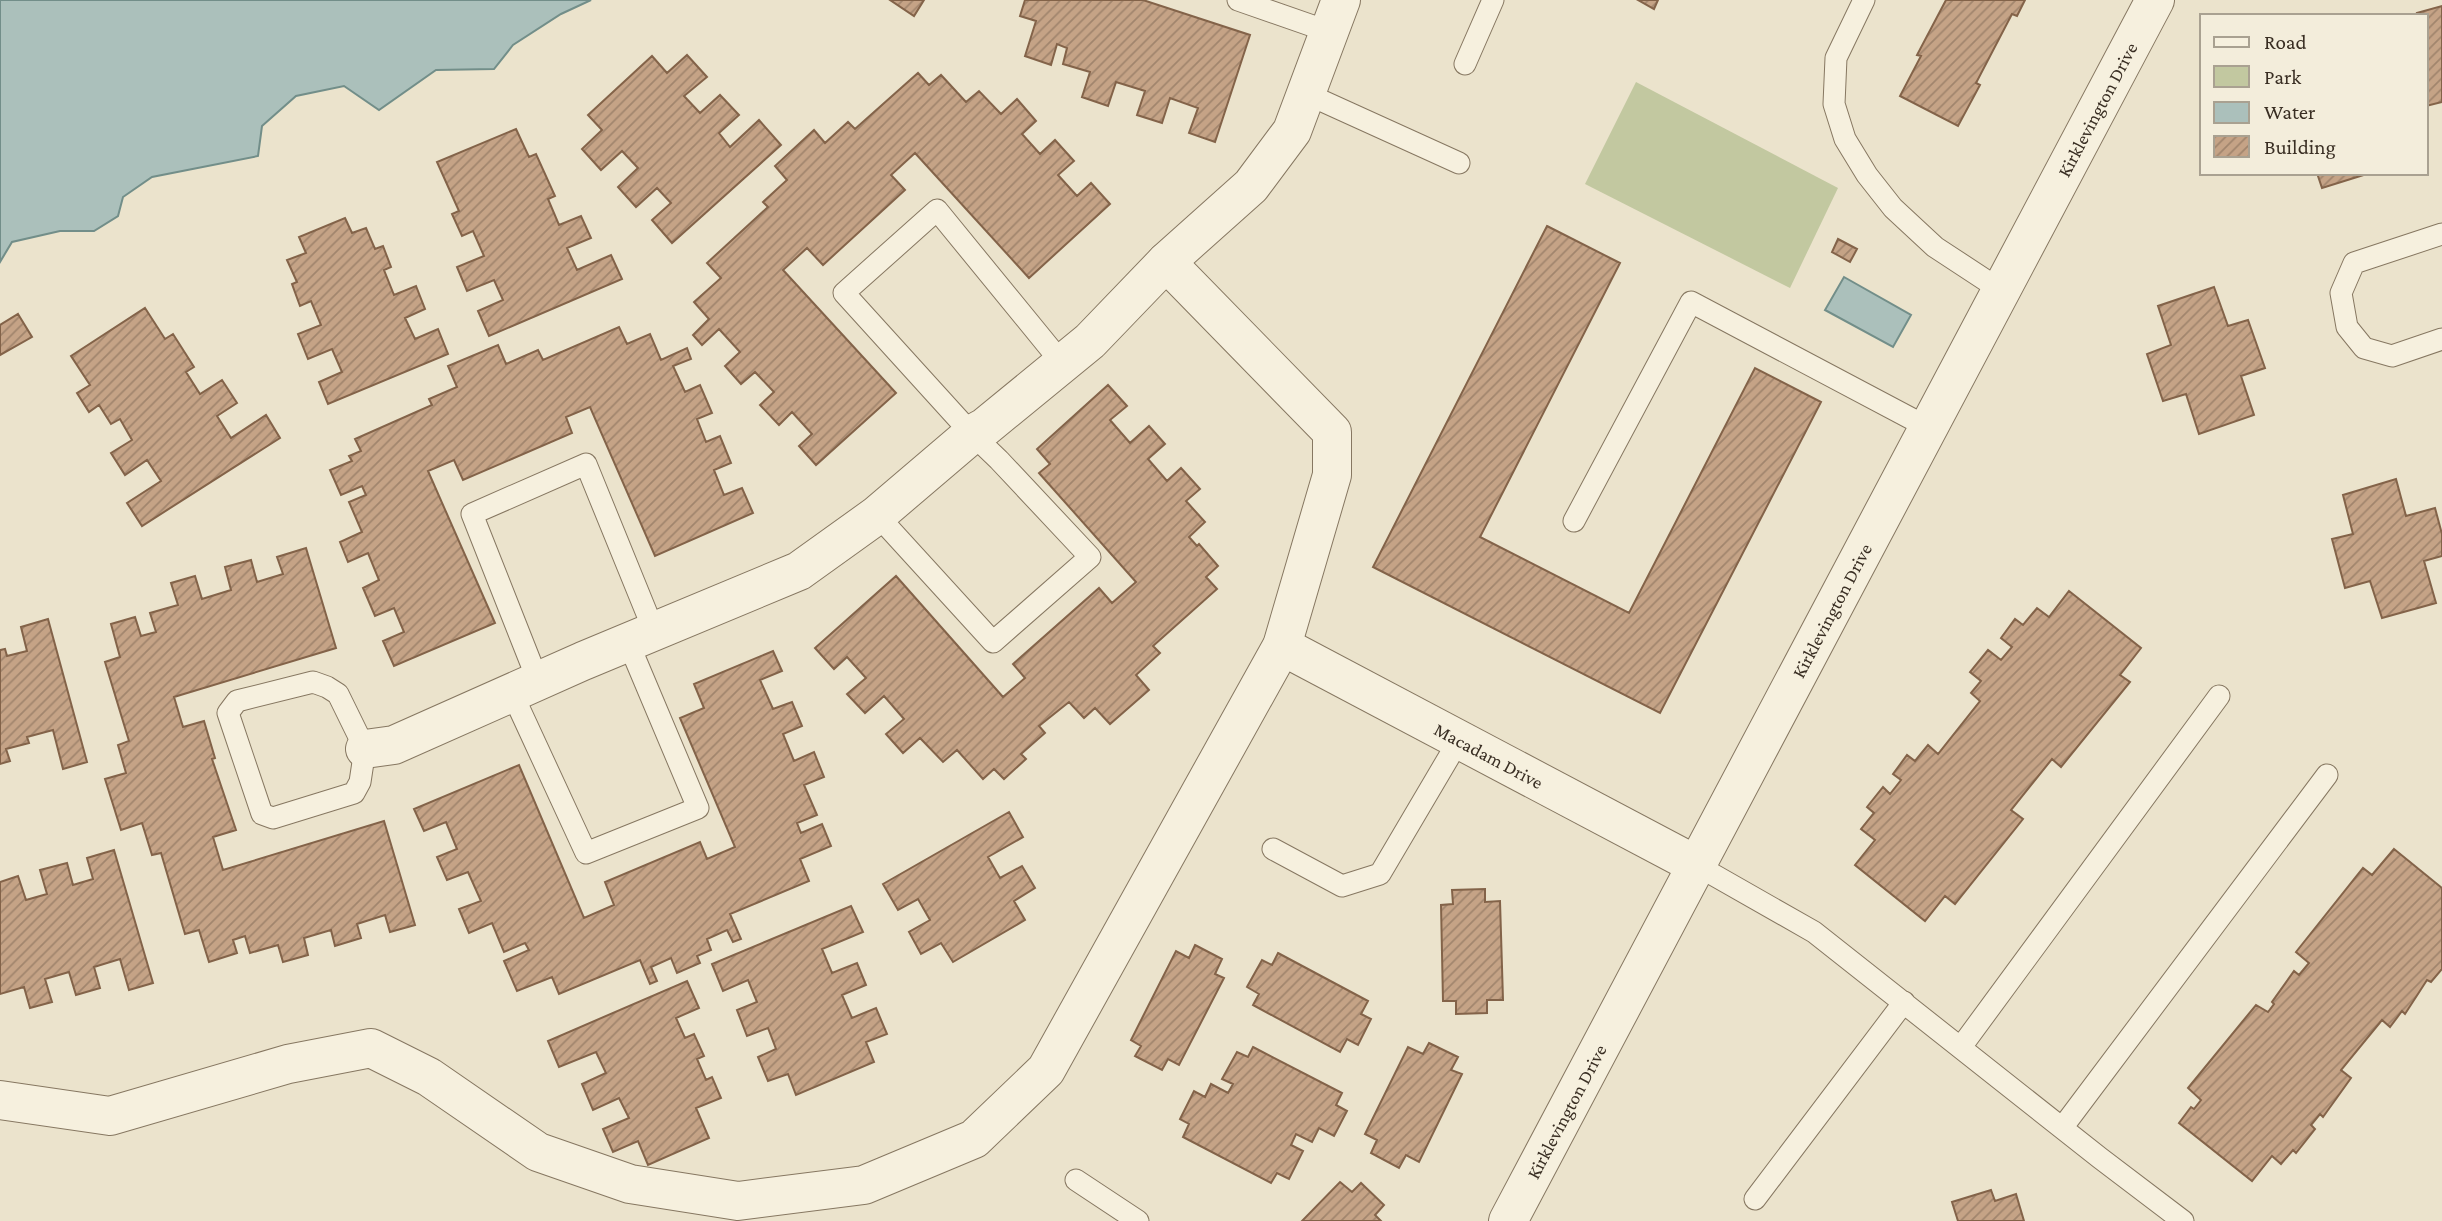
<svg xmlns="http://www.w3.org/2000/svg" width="2442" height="1221" font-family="'Crimson Pro',serif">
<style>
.park{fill:#c2c8a0}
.water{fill:#abc0bb;stroke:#728e89;stroke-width:2}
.building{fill:url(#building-hatch);stroke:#836349;stroke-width:2}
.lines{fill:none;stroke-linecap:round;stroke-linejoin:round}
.service-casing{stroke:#867761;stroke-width:23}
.minor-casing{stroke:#867761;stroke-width:40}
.service{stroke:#f6f0de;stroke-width:21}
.minor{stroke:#f6f0de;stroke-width:38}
.labels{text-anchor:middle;stroke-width:5;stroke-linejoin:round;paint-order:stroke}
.street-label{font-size:19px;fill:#392e23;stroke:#f3eddb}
</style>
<defs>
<pattern id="building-hatch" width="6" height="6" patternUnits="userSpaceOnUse" patternTransform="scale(1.75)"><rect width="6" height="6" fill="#c5a386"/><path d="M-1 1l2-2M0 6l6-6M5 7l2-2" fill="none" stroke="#a1856d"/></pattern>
</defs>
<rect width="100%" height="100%" fill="#ebe3cc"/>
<path class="park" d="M1636 82 1838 188 1790 288 1585 184Z"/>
<path class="water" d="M0 0H591L561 14 513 45 494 69 436 70 379 110 344 86 296 96 262 126 258 156 152 177 123 197 118 216 94 231H60L12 242 0 262Z
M1844 277 1911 315 1893 347 1825 310Z"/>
<path class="building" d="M890 0H924L914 16Z
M1025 0H1143L1250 35 1215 142 1189 133 1198 108 1170 98 1162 123 1137 115 1145 91 1116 82 1108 106 1082 97 1090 72 1063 64 1067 48 1057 44 1051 65 1025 56 1036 21 1020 16Z
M1638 0H1658L1654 9Z
M1946 0H2025L2017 16 2012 14 1976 83 1980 85 1958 126 1900 96 1921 56 1917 55Z
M2442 6V102L2426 106V55L2428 54 2426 16H2418L2417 13Z
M687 55 707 77 684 96 700 113 720 95 739 115 719 133 730 147 759 120 781 145 672 243 652 220 671 203 657 188 636 207 618 187 638 168 622 151 601 170 582 149 602 130 588 115 652 56 667 73Z
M918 73 929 85 941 75 966 102 979 91 1001 114 1017 99 1036 121 1022 134 1040 154 1055 140 1074 161 1058 175 1077 196 1091 183 1110 204 1029 278 915 153 891 175 905 190 823 265 807 248 783 270 896 393 816 465 799 446 812 434 792 412 779 425 760 405 774 392 755 372 741 384 725 366 740 352 719 329 702 345 693 335 709 319 694 302 721 278 707 263 768 207 763 202 787 180 775 166 814 130 825 143 848 122 855 129Z
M516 129 529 157 536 154 555 196 548 199 559 225 581 216 591 238 567 248 577 270 611 255 622 279 489 336 478 311 503 300 494 280 467 291 457 267 484 256 473 231 462 236 452 214 459 211 437 162Z
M2317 173H2370L2322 188Z
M345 218 352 233 366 228 375 249 383 246 391 267 384 270 394 295 416 286 425 309 405 318 415 339 438 329 448 354 328 404 319 382 342 372 332 349 308 359 298 334 321 325 311 301 300 306 292 284 297 282 287 260 306 253 299 237Z
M1547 226 1620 263 1480 537 1629 613 1755 368 1821 402 1660 713 1373 567Z
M1838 239 1857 249 1850 262 1832 252Z
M2214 287 2228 326 2248 320 2265 368 2241 376 2254 415 2199 434 2186 394 2163 401 2147 354 2171 345 2158 306Z
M145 308 165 339 173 334 194 367 186 372 200 394 222 380 237 403 217 416 231 438 266 415 280 438 142 526 127 503 161 481 147 460 125 475 111 453 132 440 120 419 111 424 99 405 89 412 77 393 90 385 71 356Z
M18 314 32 337 0 355V325Z
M619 327 627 344 650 334 661 360 687 348 691 359 673 366 685 392 700 385 712 413 697 419 706 442 720 436 731 463 714 470 724 495 742 488 753 513 655 556 590 407 566 417 572 433 463 480 454 460 428 471 495 623 394 666 383 641 404 632 394 608 375 616 363 588 379 580 368 553 348 562 340 542 362 532 349 502 366 495 362 486 341 495 330 470 352 461 349 456 361 451 355 439 432 405 429 399 457 387 448 366 498 345 506 364 538 350 543 360Z
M1108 385 1127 406 1110 420 1130 443 1149 426 1165 444 1148 459 1167 481 1181 468 1200 489 1186 501 1205 522 1189 537 1197 546 1199 544 1218 566 1206 577 1217 589 1153 646 1160 653 1136 675 1149 690 1110 724 1095 708 1084 718 1069 702 1039 726 1045 733 1021 754 1026 759 1004 779 994 769 983 779 957 750 943 762 920 738 903 753 886 734 904 719 884 696 865 713 847 694 866 678 847 657 834 669 815 648 896 576 1003 697 1025 678 1013 664 1099 588 1112 603 1136 582 1039 473 1050 464 1037 449Z
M2396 479 2406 516 2435 508 2442 534V556L2424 561 2436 603 2382 618 2370 581 2345 588 2332 539 2353 534 2343 495Z
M306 548 336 648 174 697 183 727 204 721 215 758 212 759 236 830 213 837 223 870 384 821 415 925 390 932 385 915 357 924 361 938 335 946 331 930 304 938 308 955 283 962 278 945 250 953 245 936 233 940 237 953 209 962 199 930 185 934 161 853 152 855 142 823 121 830 105 779 126 773 118 745 129 741 105 662 120 657 111 624 135 617 141 636 156 632 150 613 178 605 171 583 195 576 202 599 231 590 225 567 251 560 257 582 283 574 277 557Z
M2069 591 2141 648 2120 675 2130 682 2061 767 2052 759 2011 810 2023 819 1955 904 1945 896 1925 921 1855 865 1875 840 1861 829 1874 813 1867 807 1883 787 1890 794 1901 780 1893 774 1907 755 1915 761 1928 745 1938 754 1980 701 1971 693 1981 681 1970 672 1988 650 2001 660 2012 647 2001 638 2015 619 2023 625 2037 608 2049 617Z
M48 619 87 762 63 769 53 730 27 737 29 743 6 749 10 761 0 764V650L5 649 7 656 27 651 21 627Z
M773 651 782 671 760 680 773 709 792 702 802 726 783 734 794 761 814 752 824 777 804 785 817 815 797 823 801 833 822 824 831 846 800 859 809 881 730 914 741 939 733 942 727 930 707 939 711 950 697 956 700 963 677 973 671 958 651 967 657 981 650 984 640 960 559 994 552 977 517 991 504 961 529 950 525 943 504 952 492 923 469 933 459 909 481 901 468 872 447 880 437 857 457 849 446 822 424 831 414 809 519 765 584 918 614 905 605 882 700 842 707 859 735 847 680 718 704 708 694 684Z
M1009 812 1023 837 988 857 1000 878 1022 866 1035 888 1014 901 1025 920 953 962 941 943 921 954 909 932 930 920 918 899 898 910 883 884Z
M2394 849 2442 888V969L2431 982 2427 980 2405 1014 2402 1011 2390 1027 2382 1020 2341 1070 2351 1078 2323 1117 2320 1114 2311 1125 2315 1129 2296 1153 2293 1150 2281 1164 2272 1156 2252 1181 2179 1123 2191 1107 2194 1109 2201 1100 2188 1088 2256 1005 2268 1012 2274 1004 2272 1002 2294 971 2299 975 2309 963 2296 952 2363 868 2372 875Z
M114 850 153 983 129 990 120 959 94 967 100 988 76 995 69 972 45 979 52 1002 30 1008 24 987 0 994V882L18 876 26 900 47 894 40 870 67 863 73 885 93 879 87 858Z
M1485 889V902L1500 901 1503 1000H1487V1013L1456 1014V1001H1443L1441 905 1453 904 1452 890Z
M851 906 863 932 822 949 832 973 857 963 866 985 842 995 852 1018 876 1008 887 1034 866 1042 874 1062 796 1095 788 1074 768 1081 758 1057 776 1049 768 1028 747 1036 737 1010 757 1002 748 980 723 991 712 964Z
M1195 945 1222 959 1215 974 1224 978 1179 1065 1168 1059 1162 1070 1135 1056 1141 1046 1131 1040 1176 951 1189 958Z
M1278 953 1368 1001 1361 1014 1371 1019 1358 1045 1347 1039 1340 1052 1253 1005 1259 994 1247 987 1262 960 1272 965Z
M687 981 699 1008 676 1018 685 1038 694 1034 704 1056 697 1059 706 1080 712 1077 721 1098 696 1108 709 1138 648 1165 638 1141 613 1152 603 1129 629 1118 619 1098 593 1110 582 1084 606 1073 596 1052 559 1067 548 1041Z
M1429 1043 1458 1057 1451 1070 1462 1074 1419 1162 1406 1155 1399 1168 1371 1153 1377 1140 1365 1134 1408 1047 1423 1054Z
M1253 1047 1342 1093 1336 1105 1347 1111 1334 1136 1319 1128 1312 1142 1296 1134 1291 1145 1303 1151 1289 1179 1277 1173 1271 1183 1183 1137 1189 1124 1180 1119 1194 1091 1205 1097 1211 1084 1228 1093 1233 1084 1222 1079 1237 1052 1248 1057Z
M1340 1182 1352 1192 1361 1183 1384 1205 1375 1215 1381 1221H1302Z
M1991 1190 1995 1201 2016 1194 2024 1221H1958L1952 1202Z"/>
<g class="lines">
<g class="service-casing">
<path id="service" d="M1238 0 1330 32
M1864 0 1836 58 1834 104 1845 139 1867 175 1893 208 1935 247 2002 291
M1465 64 1493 0
M1307 94 1459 163
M2442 234 2354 263 2341 293 2347 327 2364 348 2392 356 2442 339
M877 515 993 642 1090 557 999 460 972 434 844 293 937 210 1062 363
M1574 521 1691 302 1929 428
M538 681 472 514 586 464 654 631
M313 682 327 687 338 694 365 749 360 782 354 793 273 818 262 814 228 713 237 701Z
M512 693 586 853 698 808 628 642
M1273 849 1342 886 1380 874 1459 740
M1698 866 1814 932 2100 1158 2183 1221
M1961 1047 2219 696
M2062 1128 2327 775
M1076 1180 1138 1221
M1755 1199 1904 1002"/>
</g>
<g class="minor-casing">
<g id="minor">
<path id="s1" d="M1282 646 1698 866"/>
<path d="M365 749 394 745 583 661 799 571 877 515 972 434 985 427 1090 341 1166 262 1251 186 1292 131 1341 0"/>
<path d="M0 1100 110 1116 288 1064 371 1048 429 1077 538 1152 630 1184 738 1201 864 1185 974 1139 1046 1070 1282 646 1332 475V432L1166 262"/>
<path id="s2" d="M1508 1221 2155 0"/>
</g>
</g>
<use href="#service" class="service"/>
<use href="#minor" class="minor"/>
</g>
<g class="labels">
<g class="street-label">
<text dy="7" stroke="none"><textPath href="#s2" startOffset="1258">Kirklevington Drive</textPath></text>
<text dy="7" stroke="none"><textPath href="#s2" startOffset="691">Kirklevington Drive</textPath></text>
<text dy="7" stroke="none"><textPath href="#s1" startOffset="234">Macadam Drive</textPath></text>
<text dy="7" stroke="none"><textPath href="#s2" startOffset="124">Kirklevington Drive</textPath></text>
</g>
</g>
<rect x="2200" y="14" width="228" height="161" fill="#f3eddb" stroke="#a9a191" stroke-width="2"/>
<rect x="2214" y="37" width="35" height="10" fill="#f6f0de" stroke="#a9a191" stroke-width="2"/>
<text x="2264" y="49" font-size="21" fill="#392e23">Road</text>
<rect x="2214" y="66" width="35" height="21" fill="#c2c8a0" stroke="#a9a191" stroke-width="2"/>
<text x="2264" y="84" font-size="21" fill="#392e23">Park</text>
<rect x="2214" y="102" width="35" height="21" fill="#abc0bb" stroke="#a9a191" stroke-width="2"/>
<text x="2264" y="119" font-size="21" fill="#392e23">Water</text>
<rect x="2214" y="136" width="35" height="21" fill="url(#building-hatch)" stroke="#a9a191" stroke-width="2"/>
<text x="2264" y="154" font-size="21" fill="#392e23">Building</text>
</svg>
